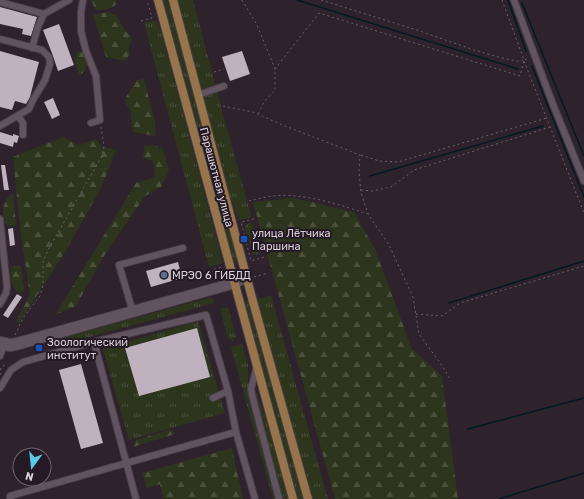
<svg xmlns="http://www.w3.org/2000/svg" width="584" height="499" font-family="Rubik,sans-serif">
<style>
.grass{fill:url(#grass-tufts)}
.forest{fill:url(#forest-firs)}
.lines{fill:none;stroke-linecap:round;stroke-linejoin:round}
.stream{stroke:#001a22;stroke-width:1.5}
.building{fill:#c0b1bf}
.minor-casing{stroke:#493f48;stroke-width:8}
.major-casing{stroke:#493f48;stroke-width:10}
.path{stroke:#6b616a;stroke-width:1;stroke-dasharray:2 3;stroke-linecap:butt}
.minor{stroke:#615460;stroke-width:6}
.major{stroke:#97744b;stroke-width:8}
.transit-dot{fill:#1a4fb4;stroke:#241924;stroke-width:1.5}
.service-dot{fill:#5c6f8a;stroke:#241924;stroke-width:1.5}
.labels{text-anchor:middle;stroke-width:4;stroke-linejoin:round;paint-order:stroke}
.street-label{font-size:11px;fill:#d9d1d8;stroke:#241924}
.poi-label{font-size:11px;fill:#d9d1d8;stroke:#241924;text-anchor:start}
</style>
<defs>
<pattern id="grass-tufts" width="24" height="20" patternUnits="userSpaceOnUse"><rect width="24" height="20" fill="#2d351d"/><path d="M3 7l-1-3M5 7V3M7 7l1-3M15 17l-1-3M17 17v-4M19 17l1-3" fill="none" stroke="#4b513d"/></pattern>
<pattern id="forest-firs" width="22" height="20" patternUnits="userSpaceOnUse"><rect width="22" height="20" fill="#2d351d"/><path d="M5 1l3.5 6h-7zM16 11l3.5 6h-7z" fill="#4b513d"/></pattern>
</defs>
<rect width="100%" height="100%" fill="#2e222d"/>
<path class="grass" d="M163 0H168L238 262 234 263Z
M177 0H193L216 87 202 91Z
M156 20 162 34 223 263 209 267 144 23Z
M217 92 251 215 250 218 239 220 229 195 203 96Z
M248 223H251L253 225 260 252 257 255 252 254 245 227Z
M271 295 328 499H313L257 299Z
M212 297 214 303 53 347 51 343 65 337Z
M248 301 303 499H298L243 302Z
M228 307 236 337 233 341 228 339 220 309Z
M198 321 225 413 129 440 103 349Z
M242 344 248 365V389L250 404 276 499H273L231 347Z
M255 390 267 422 289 499H282L254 395V391Z"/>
<path class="forest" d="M91 0H115L116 5 106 10H96Z
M108 12 117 16 125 31 131 36 132 40 129 45 130 54 125 61 106 57 93 15Z
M77 51 82 52 88 64 83 73 79 75 75 62Z
M144 79 155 122 156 136 133 132 130 110 125 102 126 97 137 80Z
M63 137 78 145 96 139 101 146 116 150 101 188 65 252 19 323 16 321 30 295 21 236 13 157Z
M152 145 163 148 169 171 161 187 145 196 102 259 76 306 55 315 136 183 155 177 154 164 152 161 143 158 144 146Z
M13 193 16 224 14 226H8C0 216 2 200 13 193Z
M294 198 354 212 375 249 412 349 442 376 458 499H335L253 202Z
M18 265 21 266 24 288 23 292 19 293C10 286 9 277 12 266Z
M169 430 173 431 175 434 133 447 136 440Z
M232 448 243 499H164L160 484 147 488 142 473Z"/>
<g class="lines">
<path class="stream" d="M297 0 518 69
M508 0 526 51
M522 3 584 156
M532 66 584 197
M370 176 543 126
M449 303 584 261
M468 429 584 398
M499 499 584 473"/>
</g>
<path class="building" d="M0 7 37 17 31 36 22 34 23 29 0 24Z
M59 24 74 65 58 71 53 56 43 30Z
M0 51 39 62 30 97 26 104 15 101 12 110 0 107Z
M242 51 250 74 230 81 222 57Z
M53 98 60 115 52 119 44 102Z
M0 132 13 136V134L19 136 17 143 14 142 13 147 0 143Z
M1 165H5L9 190H4Z
M13 228 15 245 10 246 8 229Z
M178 262 182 278 151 287 146 271Z
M17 294 22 297 8 318 3 315Z
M197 328 210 377 139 396 125 348Z
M81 364 103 443 81 449 59 370Z"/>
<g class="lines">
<g class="minor-casing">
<path id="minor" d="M83 0 81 11V31L86 51 96 76 100 120 91 123
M514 0 552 102 584 181
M0 2 44 14
M0 39 42 50 49 57 50 64 45 80 33 100 29 109 0 126
M32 48 38 27 44 14 69 0
M198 95 224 86
M18 116 23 123V135
M0 219 7 287 6 293 0 304
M132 309 119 265 183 248
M0 340 10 342 17 341 238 280
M94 342 136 499
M0 346 10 348 16 347 235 285 247 279
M0 356 3 347
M257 366 251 389 252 395 279 499
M0 388 11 370 23 362 94 342 206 315 228 391 236 432 255 499
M213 398 228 391
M10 499V496L236 432"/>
</g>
<g class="major-casing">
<path id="major" d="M158 0 293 499
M173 0 252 298 308 499"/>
</g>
<path class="path" d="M242 0 257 25 275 69V90L264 102 258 114
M321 0 417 30 474 50 502 58 517 61 523 60
M502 0 524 60 529 58
M141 21 152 18 147 0
M524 61 584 213
M275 69 319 13 520 76 524 60
M214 72 224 69
M223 106 253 112 285 126 360 155 359 172 361 193 368 214 389 245 413 297 419 334 443 367 451 381
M361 155 379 161 398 162 547 118
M361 190 372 191 391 187 414 170 550 127
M249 201C263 197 280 194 295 196 319 198 345 206 367 214
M254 219 241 222 251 261 264 257
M254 277 268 273
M215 281 207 271 222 267
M416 314 442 316 460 303 584 266
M15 335 23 318 40 296 43 286V262L48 250 102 156 104 147 101 127
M0 375 1 367 7 364"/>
<use href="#minor" class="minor"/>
<use href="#major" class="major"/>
</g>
<g class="transit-dot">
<rect x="240" y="235" width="8" height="8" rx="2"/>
<rect x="35" y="344" width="8" height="8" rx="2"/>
</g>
<circle class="service-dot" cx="164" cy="275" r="4"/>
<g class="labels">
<g class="street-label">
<text transform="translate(217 177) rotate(75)" y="4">Парашютная улица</text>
</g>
<g class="poi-label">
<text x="252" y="237">улица Лётчика<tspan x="252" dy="13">Паршина</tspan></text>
<text x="172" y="279">МРЭО 6 ГИБДД</text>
<text x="47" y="346">Зоологический<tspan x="47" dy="13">институт</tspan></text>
</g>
</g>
<g transform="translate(32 467) rotate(195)"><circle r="19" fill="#241924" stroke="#6c636c"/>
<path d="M0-3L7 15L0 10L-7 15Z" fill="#58c9e4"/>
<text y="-6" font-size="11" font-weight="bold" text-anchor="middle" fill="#d9d1d8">N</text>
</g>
</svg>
